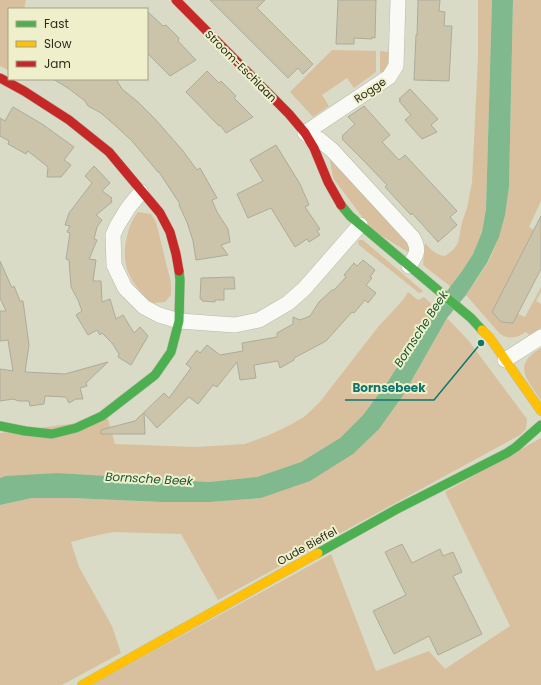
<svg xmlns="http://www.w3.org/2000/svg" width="541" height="685" font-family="Poppins,sans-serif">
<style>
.green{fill:#d8c09e}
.water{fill:#80b98e}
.building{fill:#cbc4aa;stroke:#acab9b}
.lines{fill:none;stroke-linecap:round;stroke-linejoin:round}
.street-casing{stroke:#b8b9a9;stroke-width:16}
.fast-casing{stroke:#b8b9a9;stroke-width:10}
.slow-casing{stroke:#b8b9a9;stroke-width:10}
.jam-casing{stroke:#b8b9a9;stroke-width:10}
.street{stroke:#f9faf6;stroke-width:15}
.fast{stroke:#4caf50;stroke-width:9}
.slow{stroke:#ffc107;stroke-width:9}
.jam{stroke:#c62828;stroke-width:9}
.labels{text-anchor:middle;stroke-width:4;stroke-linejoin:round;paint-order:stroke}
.street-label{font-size:11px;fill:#2c2c1e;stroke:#eff0cb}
.water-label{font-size:12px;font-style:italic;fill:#195532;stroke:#eff0cb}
.leader{fill:none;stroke:#0f766e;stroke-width:1.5}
.callout-dot{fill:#0f766e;stroke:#eff0cb;stroke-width:1.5}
.callout-label{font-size:12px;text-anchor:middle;font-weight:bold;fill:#0f766e;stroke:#eff0cb;stroke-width:4;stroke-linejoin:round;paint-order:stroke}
</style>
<rect width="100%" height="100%" fill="#d9dbc6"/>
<path class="green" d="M0 0H26L24 9H9L8 70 0 66Z
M478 0H492L486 209 482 232 473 254 451 287 423 265 425 243C431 250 436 255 445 256L453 250 458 243 462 222 467 208 472 182 478 57Z
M513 0H541V201L529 227 534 230 492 312 498 315 497 318C499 321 502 322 506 322L507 320 513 323 518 314 525 317 541 287V292L536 301 541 304V328L529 335 526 332C517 338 510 340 500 334L466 295C473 285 480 275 487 264 500 240 505 213 509 187Z
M332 50 376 51V72L354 88 347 78 322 95 329 106 313 117 290 92Z
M380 51 389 52 391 56 385 70 381 73 380 71Z
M328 149 409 242 411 254 372 230 333 178Z
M138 212 151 214 156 222 171 283V295L165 302 151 303C132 284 121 268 126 241 129 228 130 223 138 212Z
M360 240H363L423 291V292L419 293 359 245 358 241Z
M408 292 418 300 424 297 435 307 387 383 363 415 340 438 301 462 257 477 209 482 58 473 0 478V433L108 419 115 444 195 447 245 444 269 435 288 426 304 417 319 403 378 327 403 300Z
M447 318 468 340 527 419 526 429 520 435 218 600 181 534 113 532 94 536 71 542 79 567 112 626 121 653 62 685H0V505L32 498H71L162 502H210L261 498 404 394Z
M541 348V401C527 378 511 366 541 348Z
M541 438V685H92L331 554 376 671 429 651 445 669 510 626 445 492Z"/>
<path class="water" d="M492 0H513L509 187 505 215 499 237 487 263 466 295 447 318 404 394 379 429 353 454 310 481 261 498 210 502H162L71 498H32L0 505V478L6 476 58 473 209 482 257 477 301 462 340 438 363 415 387 383 435 307 462 271 473 254 482 232 486 209Z"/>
<path class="building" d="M210 0H265L257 8 313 64 303 74 298 68 288 78Z
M338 0H376L375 38 372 37V39L354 38V44H336Z
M418 0H440L439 11 445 12 444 26H452L449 81 414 80 416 35H417Z
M147 11 163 26 166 25 179 38 178 41 196 60 170 76 147 53Z
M207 71 219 83 221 81 236 96 234 98 253 117 226 133 220 125 219 126 186 92Z
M53 79H116L122 89 138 102 156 120 183 151 197 170 200 168 217 198 212 200 217 212 228 229 230 242 221 245 228 255 196 260 193 241 187 222 179 205 180 204 159 172H158L132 141 117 127 101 113 88 106 85 101 68 88Z
M410 89 438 119 431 125 437 132 422 139 405 120 411 115 399 101 401 100 399 99Z
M364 106 390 135 382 142 399 160 405 155 457 211 450 217 457 225 438 242 412 213 411 215 385 187 387 185 364 161 342 139 343 138 342 136 355 124 348 117Z
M13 107 42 124 74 147 64 160 71 165 61 177H47L48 167 28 151 26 154 8 144 9 141 0 136V118L5 121Z
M276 145 300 184 309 205 305 207 320 229 317 231 320 235 309 242 307 239 295 247 271 208 248 218 237 194 263 181 250 160Z
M94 166 110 183 102 191 112 198 111 199 112 202 96 215 102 220 97 227 94 239 97 240 89 259 96 260 93 281H101L102 302 110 299 116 319 123 315 134 333 140 327 148 336 131 365 118 357 119 354 112 343 102 333 100 335 97 330 88 335 76 315 82 311 78 300 71 287 69 260 66 259 70 233 67 232 70 226 65 225 69 213 92 183 85 176Z
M541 216V269L513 323 501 322 492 312Z
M363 260 375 270 370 277 372 278 366 285 376 293 368 303 365 300 354 313 352 312 326 341 294 358V360L280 368 278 361 254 365 256 378 240 380 237 362 217 387 213 385 198 404 189 397 157 428 144 413 145 434H101V430L104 429 135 421 164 393 169 398 191 368 186 364 197 350 200 353 207 345 220 355 243 351 242 343 277 337V333L293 324V317L300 320 310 316 319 302 332 290H334L346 277 344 275 354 263 357 266Z
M0 261 12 288 14 286 20 301H23L29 345 25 372 65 374 108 362 86 383 87 386 80 388 83 399H76L69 403 66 397 45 396 44 404 30 406 29 401H19L13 399 0 401V369L13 371 8 340 0 341V311H6L0 298Z
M234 277 235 289H224V300H215V302L202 301V299H200L201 278Z
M402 544 412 563 440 549 443 556 453 552 462 572 453 576 482 634 438 655 429 636 394 654 373 611 406 595 385 552Z"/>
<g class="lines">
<g class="street-casing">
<path id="street" d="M305 133 389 77 396 66 398 0
M306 134 320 140 332 150 413 238C420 251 416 255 409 266
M141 192 128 208 117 226 113 235 114 265 125 288 144 307 159 315 179 321 235 325 259 320 288 303 304 289 360 225
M505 360 541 337"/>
</g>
<g class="fast-casing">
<path id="fast" d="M341 205 350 216 471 318 482 330
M0 426 25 431 52 434 76 428 102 416 155 375 171 352 179 321 180 280 179 271
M318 553 397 509 507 453 516 447 541 425"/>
</g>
<g class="slow-casing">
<path id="slow" d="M482 330 490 338 541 411
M82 685 318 553"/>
</g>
<g class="jam-casing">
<path id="jam" d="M176 0 289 114 305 133 314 148 328 182 341 205
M0 78 24 91 69 120 109 152 160 213 170 232 176 254 179 271"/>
</g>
<use href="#street" class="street"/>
<use href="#fast" class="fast"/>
<use href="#slow" class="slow"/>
<use href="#jam" class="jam"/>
</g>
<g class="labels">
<g class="street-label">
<text transform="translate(241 66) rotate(45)" y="4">Stroom-Eschlaan</text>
<text transform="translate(370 90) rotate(-34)" y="4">Rogge</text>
<text transform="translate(307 546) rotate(-29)" y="4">Oude Bieffel</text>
</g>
<g class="water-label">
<text transform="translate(421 329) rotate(-57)" y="4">Bornsche Beek</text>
<text transform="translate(149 479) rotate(3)" y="4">Bornsche Beek</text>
</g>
</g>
<path class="leader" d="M481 343L434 400H345"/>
<circle class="callout-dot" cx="481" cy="343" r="4"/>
<g class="callout-label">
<text x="389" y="392">Bornsebeek</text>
</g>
<rect x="8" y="8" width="140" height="72" fill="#eff0cb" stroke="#a1a286"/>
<rect x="16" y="21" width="20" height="6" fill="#4caf50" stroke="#a1a286"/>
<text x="44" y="28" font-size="12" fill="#2c2c1e">Fast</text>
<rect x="16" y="41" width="20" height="6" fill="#ffc107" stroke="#a1a286"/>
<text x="44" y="48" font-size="12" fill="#2c2c1e">Slow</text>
<rect x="16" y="61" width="20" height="6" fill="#c62828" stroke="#a1a286"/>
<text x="44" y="68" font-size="12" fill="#2c2c1e">Jam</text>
</svg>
